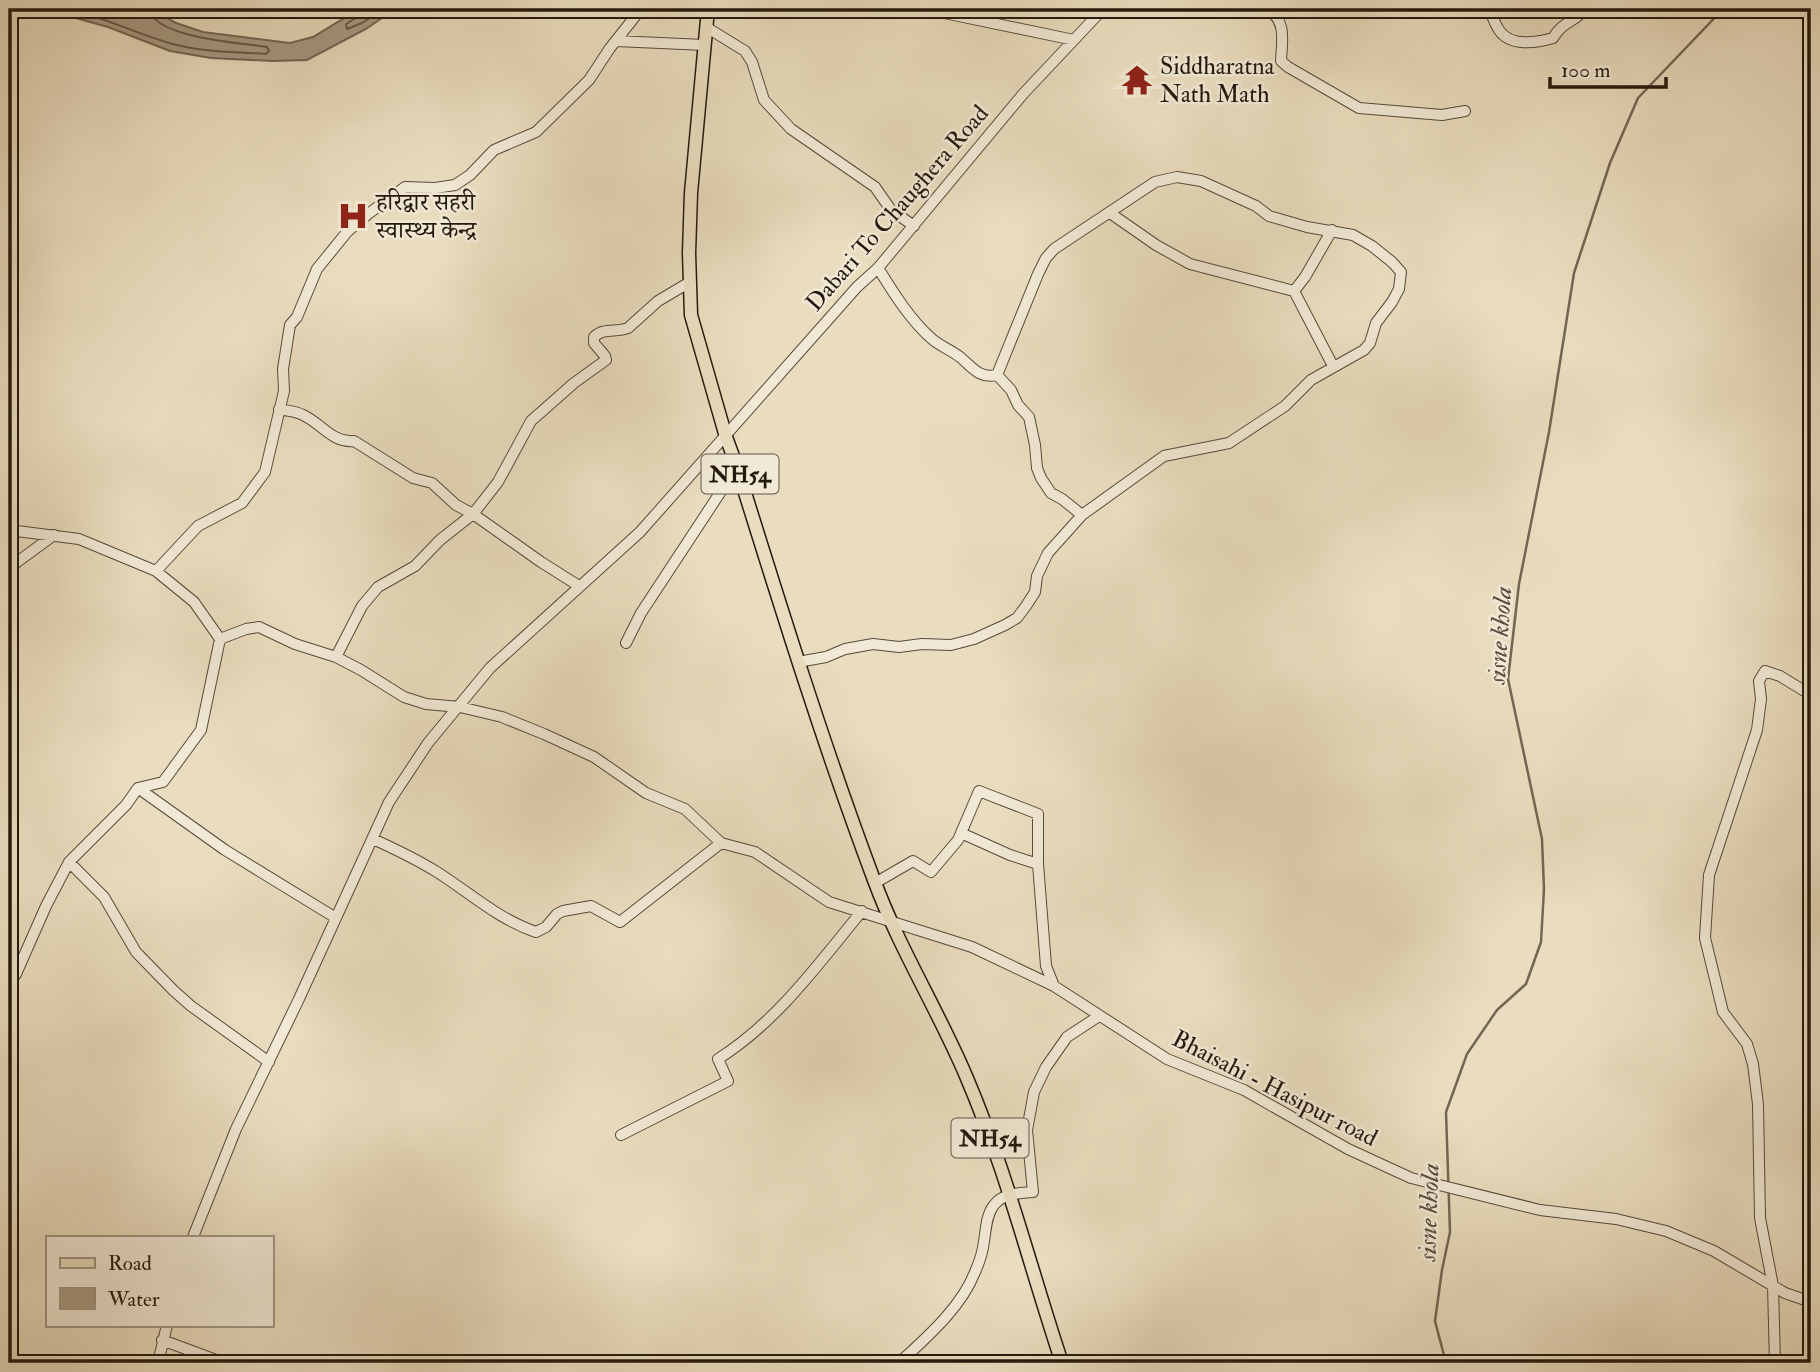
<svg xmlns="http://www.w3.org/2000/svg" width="1820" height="1372" font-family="'IM FELL Double Pica','Noto Serif Devanagari',serif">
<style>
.water{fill:#a79a83;stroke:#736654;stroke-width:2}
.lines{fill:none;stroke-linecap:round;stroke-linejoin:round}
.shore{stroke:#665a48;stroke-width:2}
.stream{stroke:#736654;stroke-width:2.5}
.minor-casing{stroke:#564a3a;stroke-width:12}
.major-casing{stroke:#24190e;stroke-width:15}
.minor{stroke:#f1e9d5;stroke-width:10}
.major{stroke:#eaddbf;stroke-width:12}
.labels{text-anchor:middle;stroke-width:5;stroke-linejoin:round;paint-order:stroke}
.shield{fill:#f1e9d5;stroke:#62574a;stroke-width:2}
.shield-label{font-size:23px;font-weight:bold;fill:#24190e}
.poi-label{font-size:24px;fill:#24190e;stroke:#f1e9d5;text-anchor:start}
.street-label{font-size:24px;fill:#24190e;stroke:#f1e9d5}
.water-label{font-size:26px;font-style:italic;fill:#584d3d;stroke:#f1e9d5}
</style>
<rect width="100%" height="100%" fill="#eaddbf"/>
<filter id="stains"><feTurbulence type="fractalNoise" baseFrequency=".00286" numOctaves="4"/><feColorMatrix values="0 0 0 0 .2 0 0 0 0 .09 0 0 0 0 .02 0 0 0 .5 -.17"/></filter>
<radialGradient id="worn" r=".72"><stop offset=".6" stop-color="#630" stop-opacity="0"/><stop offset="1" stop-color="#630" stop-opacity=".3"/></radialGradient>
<path class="water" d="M9 9H152L176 23 203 32 290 43 313 37 359 9H395L366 29 307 60 273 61 211 58 170 51 108 27 72 17 39 10Z"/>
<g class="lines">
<path class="shore" d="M66 9C102 16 134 33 169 43 200 52 234 52 266 54L269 51 267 47C243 43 153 38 150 9
M361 9 359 16 346 24 347 29 362 23 383 9"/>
<path class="stream" d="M1446 1363 1435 1321 1442 1270 1450 1232 1446 1112 1467 1054 1497 1010 1526 984 1541 942 1544 889 1542 839 1508 679 1519 584 1549 432 1574 273 1610 163 1638 98 1723 9"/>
<g class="minor-casing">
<path id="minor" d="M925 9 1074 40
M1267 9C1287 20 1282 41 1281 61L1288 67 1359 108 1442 115 1465 111
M1489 9C1492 15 1495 24 1499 30 1510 47 1536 43 1553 38 1564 20 1574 23 1585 9
M706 27 745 51 752 62 764 100 791 129 875 187 891 210 914 226
M616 41 705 45
M1110 213 1156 245 1190 264 1294 291 1305 277 1332 230
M1294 291 1333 366
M997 375 1011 390 1018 405 1029 417 1035 445 1037 468 1041 478 1051 493 1062 499 1082 515
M279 409C287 411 296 411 303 415 321 423 332 443 354 441L413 478 432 483 456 505 473 514 541 562 579 586
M9 530 79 539 156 571 194 602 220 639 246 629 259 627 295 644 336 657 361 670 404 697 426 704 460 707 502 717 544 734 594 757 646 793 685 809 721 843 755 852 829 902 972 947 1054 986 1167 1059 1244 1090 1348 1149 1411 1178 1540 1210 1616 1219 1666 1231 1714 1251 1785 1293 1811 1302
M9 568 54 535
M156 571 198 526 242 503 265 472 284 391 283 369 290 325 297 317 317 269 347 232 368 214 405 187 435 188 455 185 470 175 494 150 536 132 589 80 610 48 641 9
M626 643 641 613 737 467
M336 657 362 606 378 587 415 566 440 540 473 514 498 482 531 421 574 383 606 360 605 356 594 343V337C604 327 616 333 628 328L658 301 690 282
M798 662 826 657 845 649 873 644 899 647 922 644 951 645 974 639 1005 625 1017 618 1026 606 1035 592 1037 576 1048 553 1082 515 1164 456 1229 443 1285 406 1311 380 1364 350 1370 343 1376 323 1392 302 1399 289 1401 272 1392 262 1372 246 1353 235 1307 227 1269 216 1256 206 1201 181 1177 177 1155 182 1054 249 1046 258 1038 274 997 375C979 379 972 367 960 357 951 350 940 346 932 339 910 320 893 292 878 268
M138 788 225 850 336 918
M961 833 1010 855 1038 864
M373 839C395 849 416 859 437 872 470 893 498 919 536 932L546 927 557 914 563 911 591 906 620 922 721 843
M69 862 104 897 136 952 174 991 191 1006 269 1062
M875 883 913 861 931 872 958 840 979 791 1038 814V864L1046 966 1054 986
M9 984 16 974 46 906 69 862 126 805 138 788 163 782 201 730 220 639
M621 1135 728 1081 718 1059C778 1021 818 964 862 911
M193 1237 236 1129 298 1001 389 802 428 743 490 668 640 532 857 287 878 268 1023 94 1103 9
M162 1340 224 1363
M158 1363 167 1325
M899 1363C926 1338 961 1308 975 1272 979 1263 983 1251 984 1241 986 1230 986 1215 994 1205 1003 1193 1020 1193 1033 1192L1027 1130 1034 1092 1046 1067 1067 1037 1099 1016
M1775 1363 1773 1286 1760 1218 1758 1104 1753 1064 1747 1044 1723 1012 1705 938 1709 875 1757 730 1761 699 1759 681 1765 671 1780 676 1811 695"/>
</g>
<g class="major-casing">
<path id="major" d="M708 9 691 193 689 253 691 315 726 437 737 467C780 605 823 744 874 880 899 948 938 1010 966 1076 1006 1169 1030 1267 1062 1363"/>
</g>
<use href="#minor" class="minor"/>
<use href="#major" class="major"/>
</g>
<defs>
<g id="temple-bare" transform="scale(2.415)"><path d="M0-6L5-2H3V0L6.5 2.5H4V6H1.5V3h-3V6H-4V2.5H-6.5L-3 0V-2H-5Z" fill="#8f2418" stroke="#f1e9d5" stroke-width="2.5" paint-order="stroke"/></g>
<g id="hospital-bare" transform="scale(2.415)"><path d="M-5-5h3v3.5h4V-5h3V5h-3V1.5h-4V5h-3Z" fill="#8f2418" stroke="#f1e9d5" stroke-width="2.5" paint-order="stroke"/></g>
</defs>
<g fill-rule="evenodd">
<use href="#temple-bare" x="1137" y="80"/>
<use href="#hospital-bare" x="353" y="216"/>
</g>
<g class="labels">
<g class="shield">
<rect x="701.5" y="454.5" width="77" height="39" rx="5"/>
<rect x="951.5" y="1118.5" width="77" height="39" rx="5"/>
</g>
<g class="shield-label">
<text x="740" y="482">NH54</text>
<text x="990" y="1146">NH54</text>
</g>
<g class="poi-label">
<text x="1160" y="74">Siddharatna<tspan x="1160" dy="28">Nath Math</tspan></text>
<text x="376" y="210">हरिद्वार सहरी<tspan x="376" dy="28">स्वास्थ्य केन्द्र</tspan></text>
</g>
<g class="street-label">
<text transform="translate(897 208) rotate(-49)" y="8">Dabari To Chaughera Road</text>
<text transform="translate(1275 1088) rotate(27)" y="8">Bhaisahi - Hasipur road</text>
</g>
<g class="water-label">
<text transform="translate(1499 635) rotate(-86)" y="9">sisne khola</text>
<text transform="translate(1428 1212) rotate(-88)" y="9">sisne khola</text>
</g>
</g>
<rect width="1820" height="1372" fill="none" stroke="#eaddbf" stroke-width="35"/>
<rect x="10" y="10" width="1799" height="1351" fill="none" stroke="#24190e" stroke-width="3.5"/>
<rect x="18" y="18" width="1785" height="1337" fill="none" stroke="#24190e" stroke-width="2"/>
<rect x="46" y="1236" width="228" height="91" fill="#f1e9d5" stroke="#9f9685" stroke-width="2"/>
<rect x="60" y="1258" width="35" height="10" fill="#eaddbf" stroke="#9f9685" stroke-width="2"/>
<text x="108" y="1270" font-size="21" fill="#24190e">Road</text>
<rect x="60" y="1288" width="35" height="21" fill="#a79a83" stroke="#9f9685" stroke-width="2"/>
<text x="108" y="1306" font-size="21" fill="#24190e">Water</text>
<path d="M1550 77v10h116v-10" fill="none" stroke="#24190e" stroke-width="3.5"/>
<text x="1561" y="77" font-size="21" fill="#24190e" stroke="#f1e9d5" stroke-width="5" paint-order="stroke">100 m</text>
<rect width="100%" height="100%" filter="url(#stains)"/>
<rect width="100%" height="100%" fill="url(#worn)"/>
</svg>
